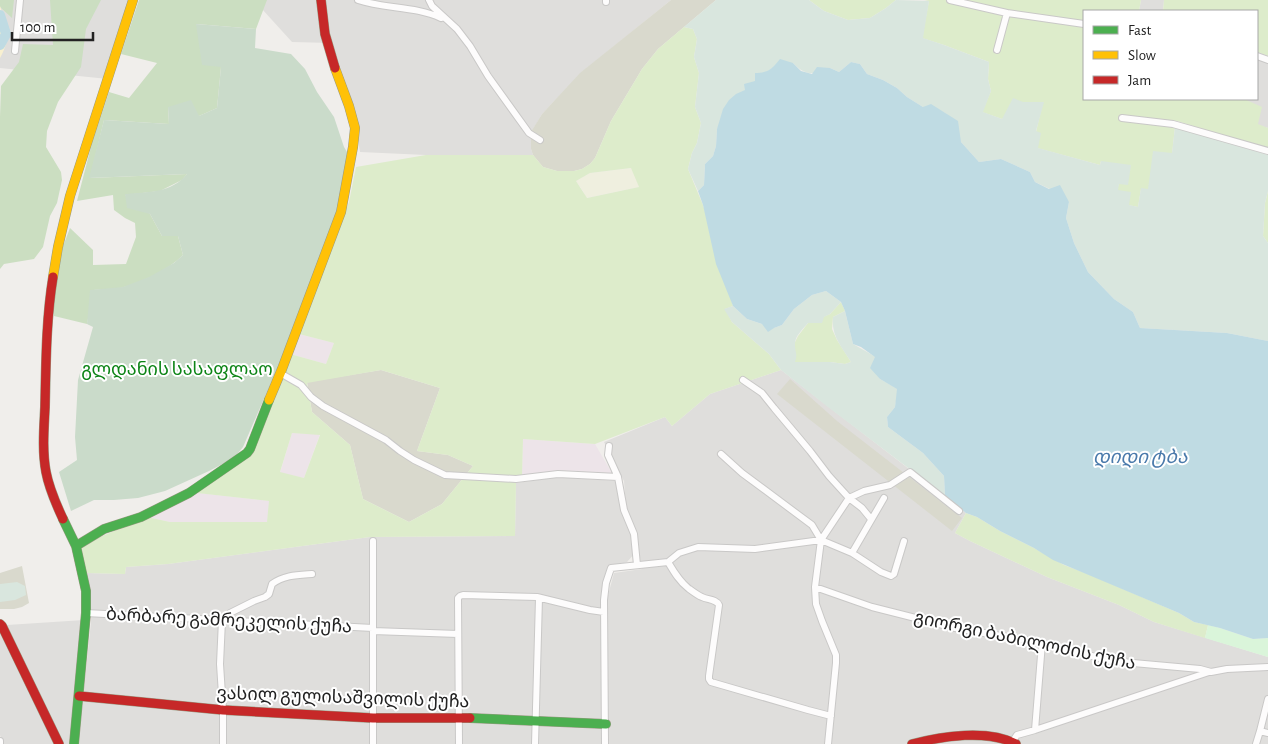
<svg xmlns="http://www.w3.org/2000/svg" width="1268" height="744" font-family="'Alegreya Sans','Noto Sans Georgian',sans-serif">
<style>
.residential{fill:#dfdedc}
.industrial{fill:#ede4e9}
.construction{fill:#d9d9cd}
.farmland{fill:#efefdf}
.grass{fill:#ddeccb;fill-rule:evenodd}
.forest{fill:#cbdec1}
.wetland{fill:#d9e6de}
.sand{fill:#f8f0d0}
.cemetery{fill:#cadbca}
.park{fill:#daf5da}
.water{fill:#bfdbe3}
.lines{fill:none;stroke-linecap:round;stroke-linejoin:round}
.river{stroke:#bfdbe3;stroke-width:10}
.street-casing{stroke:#c9c8c7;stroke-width:8}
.fast-casing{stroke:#999a82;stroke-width:10}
.slow-casing{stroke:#999a82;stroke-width:10}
.jam-casing{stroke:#999a82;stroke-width:10}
.street{stroke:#fdfcfc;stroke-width:6}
.fast{stroke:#4caf50;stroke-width:9}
.slow{stroke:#ffc107;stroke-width:9}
.jam{stroke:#c62828;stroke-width:9}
.labels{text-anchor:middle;stroke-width:4;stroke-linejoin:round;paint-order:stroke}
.park-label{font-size:18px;fill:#0c8416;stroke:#fff}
.street-label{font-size:18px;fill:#222;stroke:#fff}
.water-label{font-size:19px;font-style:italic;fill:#4a7aab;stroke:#fff}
</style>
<rect width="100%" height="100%" fill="#f0eeeb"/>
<path class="residential" d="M0 0H132L108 79 0 68Z
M209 0H671L581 73 542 114 531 133V149L533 155H426L360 152 352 101 332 43 292 42 262 9Z
M1141 0H1164L1163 11H1139Z
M1257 52 1268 56V128L1258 125 1244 99H1257Z
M781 370 966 513 955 533 970 541 1047 577 1119 605 1154 622 1268 657V744H607V599L614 573 642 569 637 541 626 506 624 481 604 442 665 417 672 426 710 394Z
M553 478H572L617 481 634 541 635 553 627 562 608 568 601 599V744H78L91 622 86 573 125 574 126 567 168 564 370 537 515 536 516 483Z
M84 620 72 744H61L7 625Z
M0 628 58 744H3L0 735Z"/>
<path class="industrial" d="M299 334 334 343 326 364 290 354Z
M292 433 320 434 304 478 280 473Z
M523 439 595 444 613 475 522 476Z
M198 493 270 501 267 522H170L147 517Z"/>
<path class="construction" d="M671 0H716L658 49 642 69 611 121 595 158 590 164 582 169 574 171H557L543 167 533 155 531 149V132L542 114 580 73Z
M381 370 440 388 417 451 448 455 473 466 442 504 409 522 363 499 350 445 312 412 307 382Z
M790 379 837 421 962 518 952 531 777 394Z
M22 566 29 603 22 607 14 609H0V573Z"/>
<path class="farmland" d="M632 168 639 187 586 198 583 191 576 181 590 173Z"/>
<path class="grass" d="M809 0H896L886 8 870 18 848 20 824 11Z
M924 0H1141L1139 11H1084V99H1244L1262 107 1258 124 1268 128V149L1177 121 1175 127 1172 154 1148 190 1141 189 1138 207 1128 205 1117 190 1119 184 1101 161 1100 165 1037 148 1036 132 1043 102H1023L1002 119 982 112 991 91 988 79 989 62 944 45 922 38 929 1Z
M1164 0H1268V56L1257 52V11H1163Z
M684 27 693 29 697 39 694 57 699 73 695 107 701 123 697 143 692 153 688 169 703 205 733 306 725 309 732 322 769 354 781 370 710 394 672 426 665 417 595 444 523 439 522 476H513L516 483 515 536 370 537 168 564 126 567 125 574 86 573 79 546 147 517 170 522H267L269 501 197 493 198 489 248 456 290 354 326 364 334 343 299 334 349 202 356 167 426 155H533L543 167 557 171H574L582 169 590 164 595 158 611 121 642 69 658 49ZM631 168 639 187 587 198 576 181 590 173ZM381 370 440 388 417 451 448 455 473 466 442 504 409 522 363 499 350 445 312 412 307 383ZM292 433 320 435 304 478 280 472Z
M1268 191V243L1263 236 1265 203Z
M841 302 845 311 833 317 832 329 837 340 851 362 845 364 830 362H795L794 344 798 336 808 323 830 314Z
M966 513 977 517 1000 531 1034 548 1064 565 1088 574 1179 613 1194 622 1208 625 1205 638 1154 622 1119 605 1047 577 970 541 955 533Z"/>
<path class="forest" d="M0 0H14L12 18 0 7Z
M50 0H101L86 29 81 67 58 102 47 131 46 147 61 172 62 180 57 203 50 216 43 247 34 259 4 264 0 269V117L1 86 19 62 23 44 53 45Z
M139 0H267L256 29 196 24 221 67 217 108 199 116 168 107 169 124 104 120 90 178 187 174 182 180 160 191 125 195 150 214 162 236H178L183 255C168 270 145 281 124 287 115 290 103 289 93 290L87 324 54 316 53 295 62 249 70 228 93 250V265L126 264 136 237 135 223 125 218 114 210 113 195 77 201 92 143 109 92 129 98 157 63 121 54Z"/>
<path class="wetland" d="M716 0H809L824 11 848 20 870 18 886 8 896 0 929 1 923 38 944 45 989 62 988 79 991 91 983 112 1002 119 1013 98 1023 102H1044L1036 131 1041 133 1038 148 1100 165 1101 161 1131 165 1128 185 1119 184 1118 190 1131 192 1129 205 1138 207 1141 188 1148 189 1153 151 1172 153 1175 127 1268 155V191L1265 203 1263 236 1268 243V341L1227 333 1140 328 1133 312 1114 299 1088 272 1074 243 1066 218 1069 202 1050 189 1035 182 1030 172 1001 159 979 162 961 142 945 113 937 109 923 107 907 97 897 88 883 80 867 74 860 64 851 62 839 72 830 68C813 74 807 77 793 63L774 67 765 73 746 90 717 129 716 146 713 156 705 164 704 185 698 191 688 169 692 153 697 143 701 123 695 107 699 73 694 57 697 39 693 29 684 27Z
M826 291 841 302 830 314 824 317 822 323H808C803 329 794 337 795 345 795 353 798 353 795 362H830L845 364 851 362C842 347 831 336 833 317L845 311 853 344 876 357 880 379 898 389 895 407 887 417 888 427 923 453 944 476 945 496 828 407 781 370 769 354 732 322 724 309 733 306 747 319 774 328 782 325 794 309 812 295Z
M17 582 25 586 26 595 15 600 0 602V584Z"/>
<path class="sand" d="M0 6C2 13 5 19 7 26 10 36 5 49 0 58Z"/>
<path class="cemetery" d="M196 24 256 29 255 48 291 54 305 69 317 92 334 117 344 147 350 157 340 205 283 355 243 447 234 458 209 471 165 491 138 498 114 500H94L71 511 59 472 77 460 75 437 78 380 93 327 87 324 90 290 123 287 149 277 174 263 183 255 178 236H162L150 214 127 208 125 194C147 192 172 193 187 174L89 178 104 120 169 124 168 107 191 100 199 116 217 108 221 67 202 65Z"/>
<path class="park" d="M1208 625 1220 628 1253 639 1268 638V657L1205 638Z"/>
<path class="water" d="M780 59 793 63 801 71 812 74 817 67 830 68 839 72 851 62 860 64 867 74 883 80 897 88 907 97 923 107 931 104 958 121 961 142 979 162 1001 159 1030 172 1035 182 1049 189 1060 185 1069 202 1066 218 1074 243 1088 272 1114 299 1133 312 1140 328 1227 333 1268 341V638L1253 639 1220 628 1194 622 1179 613 1053 560 1034 548 1000 531 977 517 966 513 945 496 944 476 923 453 888 427 887 417 895 407 897 389 880 379 870 368 875 357 861 347 853 344 845 311 841 302 826 291 812 295 794 309 782 325 774 328 768 332 762 324 747 319 733 306 716 264 703 205 698 191 704 185 705 164 713 156 716 146 717 129 723 109 729 100 736 94 745 90 744 84 755 81V73C768 73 772 69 780 59Z"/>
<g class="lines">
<path class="river" d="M0 15 6 34 0 45"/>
<g class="street-casing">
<path id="street" d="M358 0C385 9 415 6 441 18
M429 0 432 6 457 29 470 46 488 76 529 133 540 140
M950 0 1007 13
M606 2V0
M997 50 1007 13 1084 24
M15 51 20 0
M1257 56 1268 60
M1122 118 1173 124 1268 151
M280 373 301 385 311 397 323 406 386 440 400 451 414 460 445 475 516 479 558 474 618 477
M743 380 762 393 774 408 810 451 829 476 849 498 862 508 871 519
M609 446 608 455 618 477 624 510 634 534 637 565
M721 454 742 473 812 525 821 540
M852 553 884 498
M668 562C674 572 679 581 688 588 692 591 697 595 702 597 708 600 716 599 719 605L709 676V679L711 682 808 710 831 716
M815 587 872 607 955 628 1042 643 1111 661 1200 669 1211 672 1227 669 1268 667
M86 613 373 628
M222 620 220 664 223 710V744
M222 620 230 613 254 601 265 597 269 594 272 584C284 575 298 575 312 574
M373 631 458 634
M1035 730 1042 643
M1260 731 1268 733
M0 741V744
M1013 741 1017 735 1035 730 1209 672
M373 744V541
M459 744 458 598 460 596 463 595 537 597 590 610 604 612
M535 744 539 598
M605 744 604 600 606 583 611 568 668 562 679 553 698 547 755 549 821 540 852 553 881 572 891 576 894 574 904 541
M828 744 836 663V655L822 621 816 604 815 587 821 540 849 498 864 491 890 485 910 472 959 511
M1256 744 1260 731 1268 699"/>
</g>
<g class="fast-casing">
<path id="fast" d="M63 519 76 546 86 591V613L74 744
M76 546 104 529 141 517 189 493 247 453 250 449 269 400
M470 718 606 724"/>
</g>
<g class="slow-casing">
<path id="slow" d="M53 277 58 247 70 196 133 0
M269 400 282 369 341 212 353 147 355 128 349 106 335 68"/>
</g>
<g class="jam-casing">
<path id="jam" d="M321 0 325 34 335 68
M53 277C46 320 46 363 45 407 44 428 42 451 46 472 49 488 56 504 63 519
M0 624 2 626 59 744
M79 696 223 710 373 718H470
M912 744C942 736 988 729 1016 744"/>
</g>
<use href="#street" class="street"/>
<use href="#fast" class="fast"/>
<use href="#slow" class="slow"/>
<use href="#jam" class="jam"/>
</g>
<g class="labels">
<g class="park-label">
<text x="177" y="375">გლდანის სასაფლაო</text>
</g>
<g class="street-label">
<text transform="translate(229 620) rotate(3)" y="6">ბარბარე გამრეკელის ქუჩა</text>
<text transform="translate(1025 640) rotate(12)" y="6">გიორგი ბაბილოძის ქუჩა</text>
<text transform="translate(343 697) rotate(2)" y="6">ვასილ გულისაშვილის ქუჩა</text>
</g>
<g class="water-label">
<text x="1140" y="463">დიდი ტბა</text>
</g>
</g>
<rect x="1083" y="10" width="175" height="90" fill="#ffffff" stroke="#a7a7a7"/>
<rect x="1093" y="26" width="25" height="8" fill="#4caf50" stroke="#a7a7a7"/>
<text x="1128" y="35" font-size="15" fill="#222222">Fast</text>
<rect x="1093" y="51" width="25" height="8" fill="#ffc107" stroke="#a7a7a7"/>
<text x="1128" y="60" font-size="15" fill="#222222">Slow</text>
<rect x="1093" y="76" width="25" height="8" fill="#c62828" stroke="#a7a7a7"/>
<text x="1128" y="85" font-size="15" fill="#222222">Jam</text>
<path d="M12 32v8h81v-8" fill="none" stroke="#222222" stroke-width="2.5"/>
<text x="20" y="32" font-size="15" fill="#222222" stroke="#ffffff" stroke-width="4" paint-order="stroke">100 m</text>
</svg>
